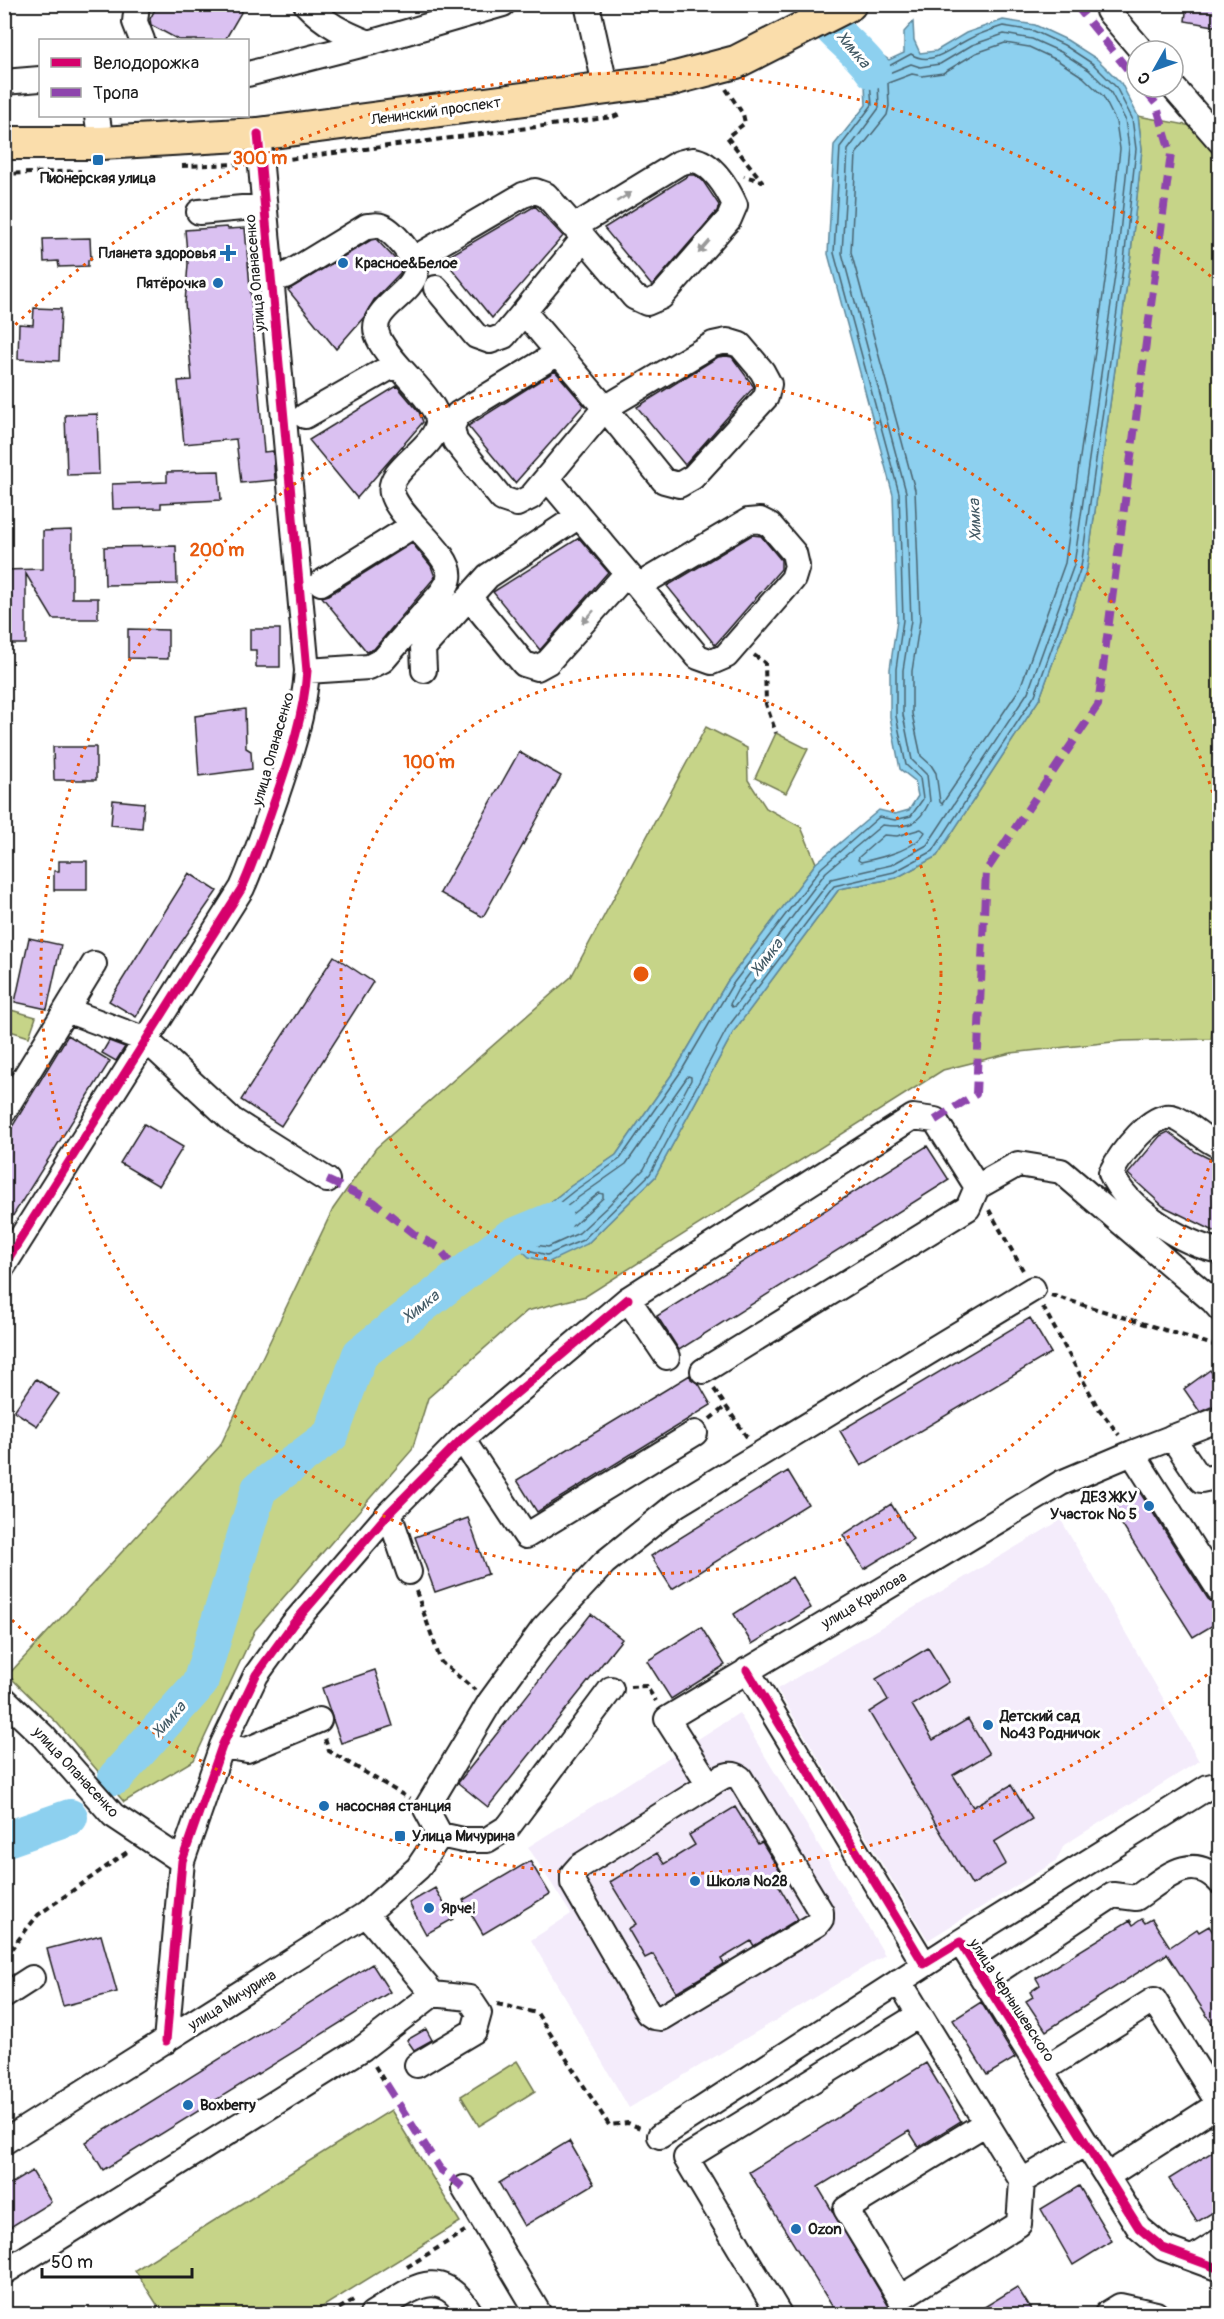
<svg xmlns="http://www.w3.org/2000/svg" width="1224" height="2319" font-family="Pangolin,sans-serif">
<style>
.built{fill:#f4ecfb}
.green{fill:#c6d488;stroke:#717852;stroke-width:1.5}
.water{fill:#8dd0ef;stroke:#60889b;stroke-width:1.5}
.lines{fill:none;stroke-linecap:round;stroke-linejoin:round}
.shore{stroke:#496470;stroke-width:1.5}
.river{stroke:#8dd0ef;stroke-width:36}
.building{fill:#dac1f1;stroke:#1c1c1c;stroke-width:1.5}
.minor-casing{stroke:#1c1c1c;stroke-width:28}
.major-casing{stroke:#1c1c1c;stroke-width:36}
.path{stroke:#1c1c1c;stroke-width:4;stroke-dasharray:6 4.5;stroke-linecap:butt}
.minor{stroke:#fff;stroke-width:24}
.major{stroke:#faddab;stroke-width:32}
.quiet{stroke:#8e44ad;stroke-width:8;stroke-dasharray:15 8;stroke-linecap:butt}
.cycleway-casing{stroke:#fff;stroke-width:13}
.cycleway{stroke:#d6006c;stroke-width:9}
.oneway{fill:#999}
.ring{fill:none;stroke:#e8590c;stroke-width:3;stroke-dasharray:3 6}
.poi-dot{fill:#1f6fb2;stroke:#fff;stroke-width:2}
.labels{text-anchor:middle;stroke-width:6;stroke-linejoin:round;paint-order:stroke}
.street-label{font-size:15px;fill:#1c1c1c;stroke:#fff}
.poi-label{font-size:15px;font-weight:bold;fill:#1c1c1c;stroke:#fff;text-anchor:start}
.water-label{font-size:16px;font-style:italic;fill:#445b66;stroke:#fff}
.centre{fill:#e8590c;stroke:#fff;stroke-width:3}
.ring-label{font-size:18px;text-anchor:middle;font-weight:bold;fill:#e8590c;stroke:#fff;stroke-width:6;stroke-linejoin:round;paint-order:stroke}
</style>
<rect width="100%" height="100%" fill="#fff"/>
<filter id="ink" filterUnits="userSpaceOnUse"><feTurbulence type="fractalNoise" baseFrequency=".0167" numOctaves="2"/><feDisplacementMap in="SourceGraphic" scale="12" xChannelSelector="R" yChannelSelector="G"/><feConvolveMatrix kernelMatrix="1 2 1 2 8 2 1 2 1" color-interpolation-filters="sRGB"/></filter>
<g filter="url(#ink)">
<path class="built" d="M1061 1520 1199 1761 1064 1845 1056 1861 928 1940 777 1689Z
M739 1713 885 1955 629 2108 531 1940 571 1914 528 1847Z"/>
<path class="green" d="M1138 116 1219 131 1220 962 1211 1039 1122 1041 1011 1053 943 1070 586 1296 527 1311 428 1398 412 1450 255 1630 194 1760 124 1802 58 1724 8 1675 220 1446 333 1209 376 1148 571 977 706 727 747 748 748 780 766 808 801 827 816 863 727 982 677 1067 616 1155 571 1186 520 1226 587 1244 655 1177 734 1031 839 889 896 878 937 856 1040 698 1087 568 1130 262 1142 149Z
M776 733 808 749 786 793 755 778Z
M11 1010 36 1017 29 1037 7 1030Z
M517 2061 535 2091 479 2126 461 2096Z
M391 2110 460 2222 311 2314H163L135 2270Z"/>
<path class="water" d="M1003 20 1035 25 1067 40 1097 59 1121 83 1138 116 1142 149 1130 262 1087 568 1040 698 937 856 896 878 839 889 734 1031 655 1177 587 1244 549 1262 529 1257 509 1238 520 1226 571 1186 616 1155 677 1067 727 982 816 863 879 810 895 814 909 810 918 796 915 781 900 769 890 717V669L897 620 893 495 828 254 834 145 866 105 865 85 828 42 850 32 889 60 904 53V32L913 22 914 40 920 53 936 51 966 33Z"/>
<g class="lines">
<path class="shore" d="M1003 26 1034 31 1064 45 1093 64 1116 87 1132 118 1136 149 1124 261 1081 567 1035 695 933 851 894 872 834 886 728 1027 650 1174 583 1240 547 1255 532 1251 519 1239V1235L574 1191 620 1159 682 1070 732 985 821 868 879 817 895 820 911 816 923 799 920 778 906 765 896 716V669L903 620 899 493 834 253 840 147 872 105 870 82 840 45 850 40 884 65 889 66 911 54C931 67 949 49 967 40 978 34 991 30 1003 26Z
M1004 34 1032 39 1061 52 1089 70 1110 91 1125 119 1129 148 1117 261 1074 565 1028 692 927 845 891 865 831 879 735 1006 732 1007 730 1004 738 989 826 872 882 825C908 828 918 826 930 801L927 775 912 760 903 715V670L911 620 906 492 842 253 848 150 879 108 878 82 870 70 871 67 889 73 911 64 920 67 940 64 972 45Z
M1005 43 1029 47 1057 60 1083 77 1103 96 1116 122 1120 149 1108 260 1065 563 1020 688 942 804 940 802 936 773 931 765 921 756 912 714V671L920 620 915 490 851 252 856 154 887 115 889 106 888 83 912 74 922 76 943 73 976 53Z
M921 829 925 832C915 850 880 858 861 862L858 860 859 857 884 835 897 836Z
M688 1076 691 1077V1080L644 1169 607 1207 579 1233 548 1247 536 1245 530 1239V1235L579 1197 626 1164Z
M599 1193 603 1194V1198L574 1225 556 1233H553L554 1228Z"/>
<path class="river" d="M815 4C827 31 857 47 873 71
M116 1777 200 1683 259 1489 331 1435 360 1354 509 1238 555 1219
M4 1840 70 1817"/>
</g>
<path class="building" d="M158 4H246L225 40H179L151 25 150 19Z
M1187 4H1220V27L1185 21Z
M689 175H695L703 181 719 205 717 211 652 286 604 228Z
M535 206 563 236 492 318 444 259Z
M227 227 228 229 245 228 264 452 273 451 275 480 241 483 236 439 184 444 178 381 192 380 185 303 188 264 185 230Z
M90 238 91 260H88V266L59 267 58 261 44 262 43 239Z
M376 239 396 260 401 270 400 273 374 300 364 317 336 349 288 290 371 240Z
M34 308 61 309 59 361 18 359 19 324 33 325Z
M726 356 732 357 754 387 685 465 637 407 718 357Z
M555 371 584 405 515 483 468 426Z
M397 386 419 412 423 422 357 498 309 440Z
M97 414 99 474 67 475 65 415Z
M219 471 221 500 161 503V508L113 509 112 484 167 482V472Z
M72 530V598H98V619H53L26 574V644H4V570L43 569V531Z
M752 535 761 536 781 560V569L715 645 667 586Z
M579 538 608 572 540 650 493 592Z
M412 543 431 566 435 577 374 649 367 652 322 597 329 595Z
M176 546 177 584 105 585 104 547Z
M128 629 168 630V659L128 658Z
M250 629H280V667H256V650H250Z
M245 709 246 748 251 751 252 769 199 776 195 716Z
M53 747H96V780H54Z
M519 752 561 776 483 917 440 893Z
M113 800 144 803 142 828 111 825Z
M59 861H87V890H54V871H59Z
M189 873 217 891 176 950 136 1017 109 1001Z
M29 938 61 945 47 1009 15 1002Z
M334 956 373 982 281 1126 241 1100Z
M68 1035 110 1061 4 1230V1140Z
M109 1041 125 1047 116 1061 102 1053Z
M144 1124 183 1147 159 1186 120 1163Z
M1168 1132 1196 1152 1220 1164V1234L1163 1206 1128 1174 1160 1136Z
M927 1146 949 1180 679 1350 657 1316Z
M1030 1318 1051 1353 861 1466 840 1431Z
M1210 1370 1220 1383V1403L1200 1412 1184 1389Z
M690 1375 691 1379 699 1384 711 1405 537 1512 517 1480Z
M36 1379 59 1394 37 1426 14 1411Z
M788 1471 808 1504 672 1589 651 1556Z
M1139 1491 1208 1599 1220 1608V1621L1193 1637 1112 1509Z
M891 1504 913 1539 864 1569 843 1535Z
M468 1518 488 1574 435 1592 415 1537Z
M792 1577 811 1608 752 1644 734 1614Z
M591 1614 622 1639 488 1807 458 1783Z
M701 1627 725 1665 671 1699 647 1661Z
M928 1648 949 1682 912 1705 933 1740 968 1719 989 1754 953 1775 973 1807 1011 1785 1032 1819 994 1842 1006 1864 972 1885 869 1712 888 1700 876 1679Z
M375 1670 393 1726 341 1743 322 1688Z
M735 1807 758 1844 762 1842 784 1878 777 1883 798 1919 754 1946 751 1941 721 1959 724 1964 676 1992 653 1954 645 1958 628 1929 636 1924 610 1882 657 1853 664 1864 695 1845 689 1835Z
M530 1861 550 1894 483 1934 463 1900Z
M435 1888 453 1919 426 1934 409 1903Z
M1142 1919 1145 1923 1152 1919 1170 1947 1197 1929 1199 1932 1209 1926 1220 1943V2036L1167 1954 1046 2031 1026 2001 1033 1997 1030 1992 1040 1985 1036 1978 1130 1920 1133 1925Z
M101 1935 117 1992 63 2006 47 1949Z
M372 1964 390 1992 103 2170 86 2142Z
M981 2002 1015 2058 987 2075 953 2020Z
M426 2029 432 2040 414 2050 407 2040Z
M926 2063 961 2121 919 2147 909 2131 818 2187 888 2305 896 2314H837L749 2172Z
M569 2141 594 2184 524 2226 499 2183Z
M1220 2147V2208L1197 2222 1169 2179Z
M32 2171 51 2202 4 2231V2188Z
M1079 2186 1112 2241 1073 2265 1041 2209Z
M1017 2287 1034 2314H973Z"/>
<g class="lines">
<g class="minor-casing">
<path id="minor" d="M137 4 135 22 142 40
M306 4C325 24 344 33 369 43
M587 4 606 89
M1108 4V11L1142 51
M248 74 369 43 503 4
M4 82 40 79
M1173 87 1220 141
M97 116 101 143
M199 212 264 206
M574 227 679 163C683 162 689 160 693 160 712 162 728 189 735 205L729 219 661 297 647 303 634 297 584 238
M413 259 523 195 535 191 546 195 584 238 524 312 605 408 531 497 517 504 502 499 455 441 452 427 458 414 558 353
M271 278 285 276 367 226C372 226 377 224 381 226 392 229 417 259 416 271 413 295 369 308 377 334 385 361 440 401 438 423 435 449 386 469 392 493 398 519 454 554 449 578 449 582 445 587 443 591L383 660 369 667 307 671
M436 288 476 336 490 341 504 336 524 312
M727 341 740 345 762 371 769 384 766 397 693 477 679 485 664 481 605 408 713 344Z
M305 416 396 364
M547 478 698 657 712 662 726 656 793 579 797 566 794 553 770 525 760 520 748 521 638 586
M321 583 414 525
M469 597 524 664 537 668 548 662 627 573
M424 670 423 648 488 576 579 516
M66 1010 94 964
M4 1111 66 1010 146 1040 232 1120 327 1180
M1220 1146C1203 1140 1191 1124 1175 1118 1153 1109 1120 1155 1111 1173 1126 1208 1182 1244 1220 1251
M977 1187 1018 1164 1061 1171 1213 1301 1220 1309
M4 1265 242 888C255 859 265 828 276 797 290 756 304 714 307 671L258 134
M667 1357 628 1299 913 1117 935 1120 977 1187 968 1208 703 1371
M1172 1437 1201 1480 1220 1476
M462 1439 526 1536 695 1433
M1132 1453 1220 1591
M389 1513 409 1572
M747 1670 924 1964
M4 1699 43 1736 113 1815 182 1861
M222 1746 247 1750 319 1720
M709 1785C719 1779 729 1770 740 1778L821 1912V1919L817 1924 661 2018 654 2017 648 2013 573 1883V1874L580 1866 709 1785 667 1719 1061 1483 1132 1453 1220 1419
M440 1835 426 1809 490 1702 543 1629 604 1563 676 1505 1033 1289
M440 1835 463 1840H487L508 1827 611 1689
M366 1914 433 1994
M960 1942 1208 1787 1220 1784
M984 1980 1113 1895 1136 1898C1163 1880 1191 1850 1220 1882
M899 1981 1022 2181 1086 2143
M4 1996 32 1978
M166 2041 182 1861 222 1746 256 1675 293 1624 389 1513 462 1439 628 1299
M1041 2071 1154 2000 1219 2104 1107 2176
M986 2123 846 2209 900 2298 1019 2224 1022 2181
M660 2136 960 1942 1139 2228 1163 2248 1220 2269
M4 2142 366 1914 418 1868 440 1835
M464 2188 539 2314
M1193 2258 1220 2241
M4 2272 363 2048 433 1994 469 1998 479 2013 474 2031 417 2065
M372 2314C413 2289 439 2262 471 2314
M779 2314 686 2158 919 2015
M1107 2314 1120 2306 1156 2314"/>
</g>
<g class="major-casing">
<path id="major" d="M4 143H101L258 134 668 80 736 62 850 4"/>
</g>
<path class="path" d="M726 89 743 114 745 123 727 137 762 181 744 176
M280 160 613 117 620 114
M182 166 240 164
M4 174 81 171
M754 655 765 663 766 704 776 733
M989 1210 1024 1272
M1051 1295 1220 1347
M1043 1307 1097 1406 1119 1435
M714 1389 747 1437
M710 1419 726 1406
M416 1591 441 1662 475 1690
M630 1687 646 1686 656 1701
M325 1739 329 1751 410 1799
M4 1958 38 1915 130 1850
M497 2004 537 2013 609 2125 628 2123 643 2129
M375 2066 386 2084
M407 2267 465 2231
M330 2314 355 2299"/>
<use href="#minor" class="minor"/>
<use href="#major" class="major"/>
<path class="quiet" d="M1075 4 1137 81
M935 1120 976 1094 986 871 1098 705 1171 154 1156 104 1142 87
M327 1180 374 1202 415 1235 438 1247 449 1261
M386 2084 440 2169 464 2188"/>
<g class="cycleway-casing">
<path id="cycleway" d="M4 1265 242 888C255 859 265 828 276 797 290 756 304 714 307 671L258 134
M747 1670 924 1964 960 1942 1139 2228 1163 2248 1220 2269
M166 2041 182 1861 222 1746 256 1675 293 1624 389 1513 462 1439 628 1299"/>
</g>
<use href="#cycleway" class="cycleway"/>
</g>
<defs><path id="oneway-solid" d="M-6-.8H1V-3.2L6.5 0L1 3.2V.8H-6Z" transform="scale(1.5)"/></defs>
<g class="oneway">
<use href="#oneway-solid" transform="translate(624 197) rotate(-31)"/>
<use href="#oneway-solid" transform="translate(704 247) rotate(131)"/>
<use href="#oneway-solid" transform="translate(588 617) rotate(132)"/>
</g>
</g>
<g class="ring">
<circle cx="641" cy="974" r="300"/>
<path d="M1219 1134A600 600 0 1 1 1219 814"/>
<path d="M1214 1669A901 901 0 0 1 9 1617M9 331A901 901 0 0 1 1214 279"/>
</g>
<g class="poi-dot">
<rect x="92" y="154" width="12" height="12" rx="3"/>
<path d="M225 244h6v6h6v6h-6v6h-6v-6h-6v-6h6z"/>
<circle cx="343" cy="263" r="6"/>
<circle cx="218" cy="283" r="6"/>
<circle cx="1149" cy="1506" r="6"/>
<circle cx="988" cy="1725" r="6"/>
<circle cx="324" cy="1806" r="6"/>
<rect x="394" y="1830" width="12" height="12" rx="3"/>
<circle cx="695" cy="1881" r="6"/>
<circle cx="429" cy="1908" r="6"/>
<circle cx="188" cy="2105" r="6"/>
<circle cx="796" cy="2229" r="6"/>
</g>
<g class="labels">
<g class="street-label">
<text transform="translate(436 111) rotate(-8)" y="5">Ленинский проспект</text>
<text transform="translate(255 273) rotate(-95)" y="5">улица Опанасенко</text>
<text transform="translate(273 749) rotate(-74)" y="5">улица Опанасенко</text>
<text transform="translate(864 1600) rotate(-31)" y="5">улица Крылова</text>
<text transform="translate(76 1772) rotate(47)" y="5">улица Опанасенко</text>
<text transform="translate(232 2000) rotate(-32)" y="5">улица Мичурина</text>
<text transform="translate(1012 2000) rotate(57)" y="5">улица Чернышевского</text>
</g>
<g class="poi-label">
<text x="98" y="183" text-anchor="middle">Пионерская улица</text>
<text x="216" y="258" text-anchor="end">Планета здоровья</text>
<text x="355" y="268">Красное&amp;Белое</text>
<text x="206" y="288" text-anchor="end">Пятёрочка</text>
<text x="1137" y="1502" text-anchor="end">ДЕЗ ЖКУ<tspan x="1137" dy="17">Участок № 5</tspan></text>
<text x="1000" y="1721">Детский сад<tspan x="1000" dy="17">№43 Родничок</tspan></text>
<text x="336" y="1811">насосная станция</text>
<text x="412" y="1841">Улица Мичурина</text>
<text x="707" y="1886">Школа №28</text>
<text x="441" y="1913">Ярче!</text>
<text x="200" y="2110">Boxberry</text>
<text x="808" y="2234">Ozon</text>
</g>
<g class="water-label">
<text transform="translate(854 49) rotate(50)" y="6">Химка</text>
<text transform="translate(974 520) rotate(-92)" y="6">Химка</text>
<text transform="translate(766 957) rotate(-52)" y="6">Химка</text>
<text transform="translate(420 1306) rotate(-38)" y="6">Химка</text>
<text transform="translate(168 1719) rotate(-48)" y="6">Химка</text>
</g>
</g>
<circle cx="641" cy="974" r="9" class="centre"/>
<g class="ring-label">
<text x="260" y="164">300 m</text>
<text x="217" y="556">200 m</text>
<text x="429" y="768">100 m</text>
</g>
<rect width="1224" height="2319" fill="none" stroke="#fff" stroke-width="24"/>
<rect x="12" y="12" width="1200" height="2295" fill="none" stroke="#1c1c1c" stroke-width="2" filter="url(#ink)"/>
<rect x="39" y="39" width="210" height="78" fill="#ffffff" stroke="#a4a4a4" stroke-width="1.5"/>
<rect x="51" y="58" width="30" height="9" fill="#d6006c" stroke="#a4a4a4" stroke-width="1.5"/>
<text x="93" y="69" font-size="18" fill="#1c1c1c">Велодорожка</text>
<rect x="51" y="88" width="30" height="9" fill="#8e44ad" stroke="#a4a4a4" stroke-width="1.5"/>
<text x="93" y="99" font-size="18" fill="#1c1c1c">Тропа</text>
<g transform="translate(1155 69) rotate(230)"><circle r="28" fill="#ffffff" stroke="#a4a4a4" stroke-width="1.5"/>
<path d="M0-4.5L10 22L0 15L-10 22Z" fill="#1f6fb2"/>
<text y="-9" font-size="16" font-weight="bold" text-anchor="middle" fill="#1c1c1c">С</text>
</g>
<path d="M42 2268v9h150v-9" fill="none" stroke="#1c1c1c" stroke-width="3"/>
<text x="51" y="2268" font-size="18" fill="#1c1c1c" stroke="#ffffff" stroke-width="4.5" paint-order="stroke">50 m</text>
</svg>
